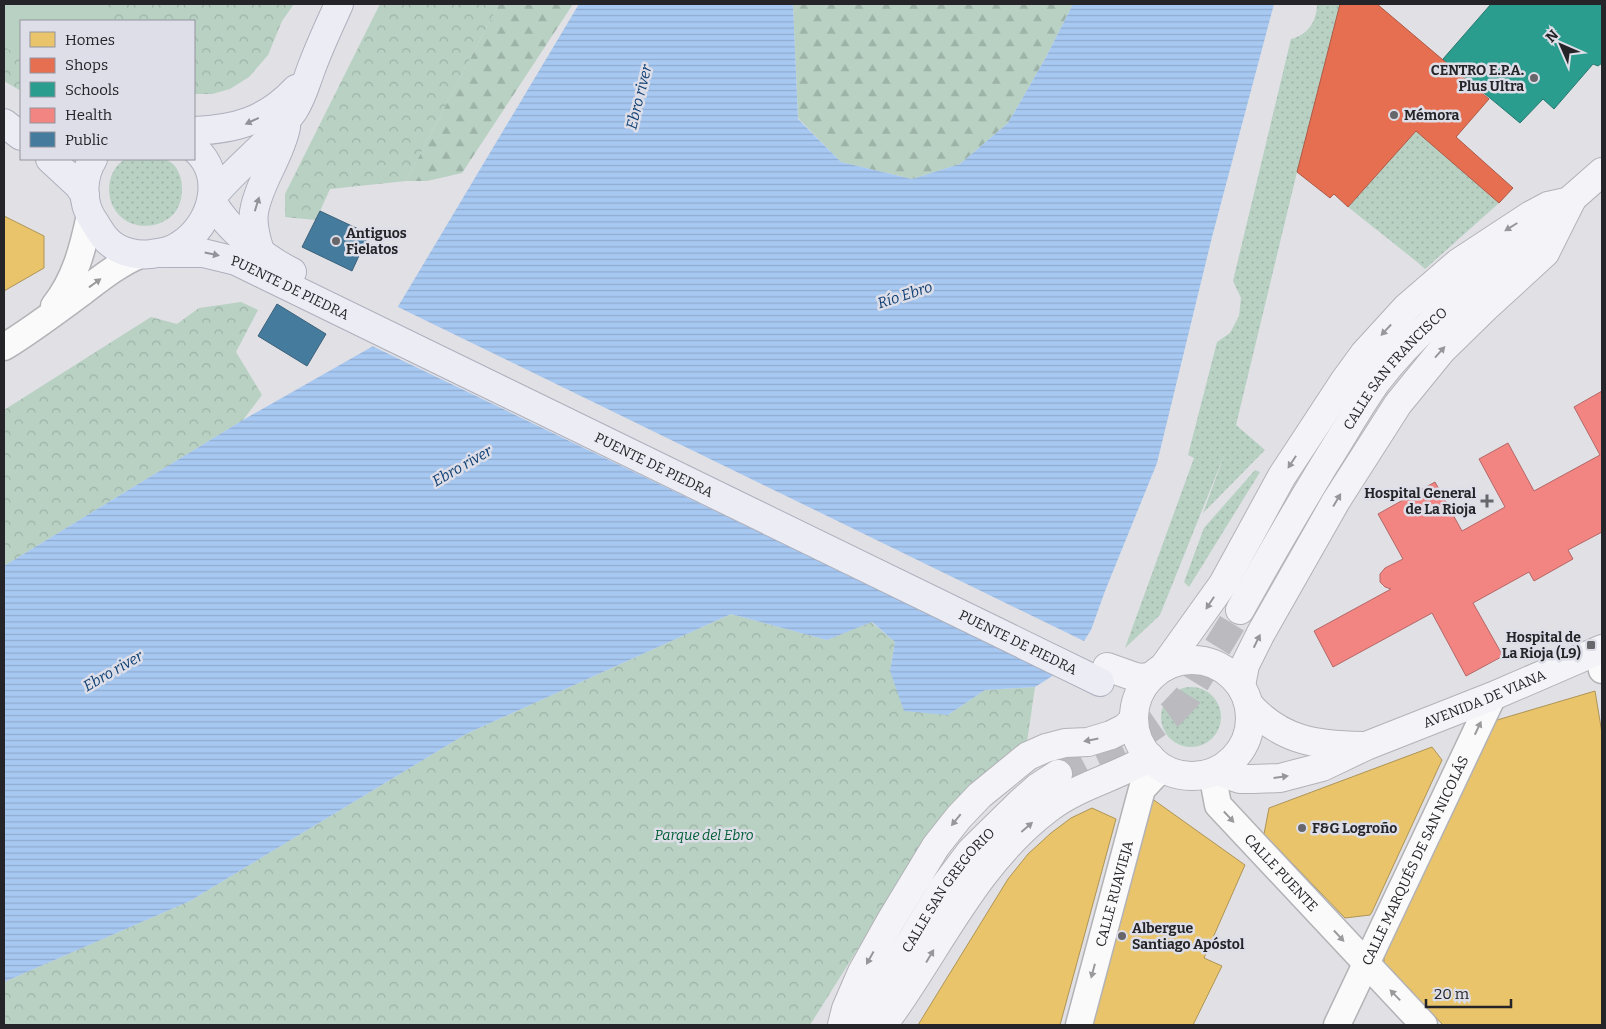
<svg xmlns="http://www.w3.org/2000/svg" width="1606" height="1029" font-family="Bitter,serif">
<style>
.grass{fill:url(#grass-dots)}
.forest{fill:url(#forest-firs)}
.park{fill:url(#park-crowns)}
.pitch{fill:#b8d1c3}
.water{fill:url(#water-rules)}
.pier{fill:#e0e0e5}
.homes{fill:#e9c46a;stroke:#ae9456}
.shops{fill:#e76f51;stroke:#ad5945}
.schools{fill:#2a9d8f;stroke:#287970}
.health{fill:#f28482;stroke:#b46867}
.public{fill:#457b9d;stroke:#3b617a}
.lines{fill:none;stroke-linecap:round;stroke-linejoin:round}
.secondary-tunnel{stroke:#bbbbbf;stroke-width:28;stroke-dasharray:28 14;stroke-linecap:butt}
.street-casing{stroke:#b3b3b7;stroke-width:29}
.secondary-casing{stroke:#b3b3b7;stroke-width:30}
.primary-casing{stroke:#aeb0bd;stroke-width:30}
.street{stroke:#fafafb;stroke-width:26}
.secondary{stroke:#f4f4f8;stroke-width:28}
.primary{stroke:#ecedf4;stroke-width:28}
.oneway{fill:#929399}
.oneway2{fill:#97979b}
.oneway3{fill:#9a9a9c}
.poi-dot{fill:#66666b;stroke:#dddee8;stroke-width:2}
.labels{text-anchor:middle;stroke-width:5;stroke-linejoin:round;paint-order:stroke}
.poi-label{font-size:14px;font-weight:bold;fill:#252529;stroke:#dddee8;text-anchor:start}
.street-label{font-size:14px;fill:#252529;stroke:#dddee8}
.park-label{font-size:14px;font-style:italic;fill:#025d35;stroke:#dddee8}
.water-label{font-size:15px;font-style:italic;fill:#104073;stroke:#dddee8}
</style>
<defs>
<pattern id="grass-dots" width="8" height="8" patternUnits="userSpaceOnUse" patternTransform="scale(1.25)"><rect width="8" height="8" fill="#b8d1c3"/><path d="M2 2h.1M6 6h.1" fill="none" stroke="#9eb3a8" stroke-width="1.8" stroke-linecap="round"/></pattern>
<pattern id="forest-firs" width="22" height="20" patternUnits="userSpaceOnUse" patternTransform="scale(1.25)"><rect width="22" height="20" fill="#b8d1c3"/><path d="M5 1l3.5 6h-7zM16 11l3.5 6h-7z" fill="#9eb3a8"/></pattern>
<pattern id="park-crowns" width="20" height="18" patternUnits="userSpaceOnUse" patternTransform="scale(1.25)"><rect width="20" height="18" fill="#b8d1c3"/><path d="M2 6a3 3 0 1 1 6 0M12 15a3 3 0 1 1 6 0" fill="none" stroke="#9eb3a8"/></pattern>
<pattern id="water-rules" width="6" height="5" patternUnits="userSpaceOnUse" patternTransform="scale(1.25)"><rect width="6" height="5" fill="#a7c8f1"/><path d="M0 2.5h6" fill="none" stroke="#90accf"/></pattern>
</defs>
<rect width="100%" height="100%" fill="#e0e0e5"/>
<path class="grass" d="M1317 4H1340L1297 172 1236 425 1265 450 1203 513 1225 453 1160 615 1125 648 1194 458 1188 455 1217 342 1230 333 1239 316 1241 298 1233 281 1291 39C1308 35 1317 21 1317 4Z
M1416 131 1499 203 1425 269 1416 261 1348 207Z
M125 159C134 159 161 157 167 160 184 168 186 196 176 211 163 229 134 231 119 215 104 199 106 171 125 159Z
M1255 470 1260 472 1189 587 1184 582 1204 528Z
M1161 717a30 30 0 1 1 60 0a30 30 0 1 1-60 0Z"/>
<path class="forest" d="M499 4H573L462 173 427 181H406Z
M793 4H1073L1045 59 1008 123 960 164 912 179 841 162 798 118Z"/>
<path class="park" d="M4 4H294L282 21 268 55 249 77 230 89 212 94H194V21H21V91L4 81Z
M380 4H499L406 181 330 189 316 220 285 217V194Z
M241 302 258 310 236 352 262 395 243 420 4 566V410L151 317 177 324 199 308Z
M731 614 827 640 871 622 895 642 890 671 948 715 985 690 1035 687 1027 742 971 783 906 872 810 1025H4V982L190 901 466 734Z"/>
<path class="pitch" d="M4 4H109L99 21H21V57L4 47Z"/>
<path class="water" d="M579 4H793L798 119 841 162 912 179 960 164 1008 123 1045 59 1073 4H1274L1212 237 1157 463 1105 591 1091 630 1075 655 1057 673 1035 687 985 690 948 715 904 711 890 671 895 642 872 622 827 640 731 614 466 734 190 901 4 982V566L243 420 375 345Z"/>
<path class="pier" d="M396 306 1086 642 1076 657 1058 676 370 345 374 343Z"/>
<path class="homes" d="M4 216 44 236V268L4 291Z
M1595 691 1602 733V1025H1443L1384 962V947L1487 723Z
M1432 747 1442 760 1372 912 1370 915 1345 918 1264 834 1269 808Z
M1151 798 1245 865 1204 958 1222 966 1193 1025H1086Z
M1092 808 1116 819 1060 1025H918L1008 879 1028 854 1051 833 1071 818Z"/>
<path class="shops" d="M1340 4H1377L1489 99 1456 137 1513 188 1499 203 1416 131 1348 207 1334 194 1330 198 1297 172Z"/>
<path class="schools" d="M1491 4H1602V63L1598 66 1593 64 1554 109 1543 99 1520 123 1443 59Z"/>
<path class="health" d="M1602 391V532L1568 550 1573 559 1534 581 1529 572 1473 603 1503 656 1466 676 1432 613 1333 667 1314 631 1391 589 1385 587 1380 582V574L1385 568 1403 559 1378 514 1435 482 1462 531 1505 507 1479 459 1508 443 1534 491 1600 455 1574 407Z"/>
<path class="public" d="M320 211 369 234 352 271 302 247Z
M277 304 326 334 307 366 258 336Z"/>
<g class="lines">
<path class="secondary-tunnel" d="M1058 774 1092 756 1148 730 1171 714 1187 697 1240 610"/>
<g class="street-casing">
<g id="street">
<path d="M54 306C75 280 83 248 90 215"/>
<path d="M4 347C32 330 58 310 84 291 101 278 120 263 140 255"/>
<path d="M1598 651 1602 670"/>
<path id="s1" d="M1212 773 1218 805 1424 1025"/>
<path id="s2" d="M1079 1025 1142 789 1162 768"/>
<path id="s3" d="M1337 1025 1493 696"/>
</g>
</g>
<g class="secondary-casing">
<g id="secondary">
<path id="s4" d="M1240 610C1267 561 1295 513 1324 465 1342 437 1358 408 1377 381 1395 358 1415 337 1437 317L1602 172"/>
<circle cx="1192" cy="718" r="58"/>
<path d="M1165 665 1223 584 1282 476 1345 380 1364 354 1407 307 1458 263 1531 215 1548 206 1571 201"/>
<path d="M1107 667 1138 678 1151 677"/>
<path d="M1241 686 1245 665 1261 633 1336 501 1398 404 1442 350 1485 308 1545 253 1571 201"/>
<path d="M1249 705C1282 741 1316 745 1362 746"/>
<path id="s5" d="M1216 771 1240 779H1253L1280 778 1322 767 1366 746 1493 696 1602 649"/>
<path d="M842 1025 846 1009 862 972 890 922 936 846 959 817 980 795 1028 756 1046 748 1065 743 1088 742 1111 735 1125 728 1134 719"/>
<path id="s6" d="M861 1025 943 888 971 851 1021 802 1038 787 1058 774"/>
<path d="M883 1025C937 953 974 864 1049 808 1079 785 1118 777 1150 757"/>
</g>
</g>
<g class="primary-casing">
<g id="primary">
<path d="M4 123 21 136"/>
<path d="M194 131C236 129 266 121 296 89"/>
<path d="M50 159 78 185 85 195"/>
<path d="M93 159C82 177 81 202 93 220 98 227 102 236 109 242 120 252 137 256 151 254 161 253 172 251 180 245 213 224 226 175 194 148"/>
<path d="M212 197C237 166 271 143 294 110 303 96 307 79 313 64 321 43 330 24 339 4"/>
<path d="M212 201C226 228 264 258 292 272"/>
<path d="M260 251C256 239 252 225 254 212 259 182 280 157 286 127"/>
<path id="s7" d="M163 253H203L236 261 1100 682"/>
</g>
</g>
<use href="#street" class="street"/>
<use href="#secondary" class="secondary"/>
<use href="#primary" class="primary"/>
</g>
<defs><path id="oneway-solid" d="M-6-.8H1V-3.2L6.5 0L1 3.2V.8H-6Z" transform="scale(1.25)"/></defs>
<g class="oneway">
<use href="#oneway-solid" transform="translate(252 121) rotate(155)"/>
<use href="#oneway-solid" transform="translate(257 204) rotate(-73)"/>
<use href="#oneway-solid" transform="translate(212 254) rotate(12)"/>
</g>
<g class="oneway2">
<use href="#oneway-solid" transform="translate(1511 227) rotate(148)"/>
<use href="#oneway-solid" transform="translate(1386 330) rotate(133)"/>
<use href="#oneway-solid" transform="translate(1440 352) rotate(-48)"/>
<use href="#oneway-solid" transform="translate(1292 462) rotate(123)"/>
<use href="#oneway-solid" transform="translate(1337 500) rotate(-59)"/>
<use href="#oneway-solid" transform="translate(1210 603) rotate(123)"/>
<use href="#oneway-solid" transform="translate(1257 641) rotate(-64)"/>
<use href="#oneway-solid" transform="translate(1091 740) rotate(169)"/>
<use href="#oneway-solid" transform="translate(1281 777) rotate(-8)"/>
<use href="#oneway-solid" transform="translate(956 820) rotate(129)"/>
<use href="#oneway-solid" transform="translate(1027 827) rotate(-41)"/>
<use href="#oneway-solid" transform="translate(930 956) rotate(-59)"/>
<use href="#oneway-solid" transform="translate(870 958) rotate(119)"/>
</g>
<g class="oneway3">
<use href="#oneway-solid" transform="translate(95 283) rotate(-36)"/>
<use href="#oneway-solid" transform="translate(1478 728) rotate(-65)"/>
<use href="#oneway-solid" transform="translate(1229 817) rotate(47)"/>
<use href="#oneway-solid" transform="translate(1339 936) rotate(47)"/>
<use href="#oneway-solid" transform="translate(1093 971) rotate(105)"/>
<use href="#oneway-solid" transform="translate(1395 995) rotate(-134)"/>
</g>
<g class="poi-dot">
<circle cx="1534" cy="78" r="5"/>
<circle cx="1394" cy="115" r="5"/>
<circle cx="336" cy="241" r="5"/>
<path d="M1484.5 493.5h5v5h5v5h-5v5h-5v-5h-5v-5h5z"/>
<rect x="1586" y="640" width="10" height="10" rx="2.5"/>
<circle cx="1302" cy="828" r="5"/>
<circle cx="1122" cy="936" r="5"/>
</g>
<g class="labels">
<g class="poi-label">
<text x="1524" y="75" text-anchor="end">CENTRO E.P.A.<tspan x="1524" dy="16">Plus Ultra</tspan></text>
<text x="1404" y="120">Mémora</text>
<text x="346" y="238">Antiguos<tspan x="346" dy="16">Fielatos</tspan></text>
<text x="1476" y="498" text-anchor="end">Hospital General<tspan x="1476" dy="16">de La Rioja</tspan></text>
<text x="1581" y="642" text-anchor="end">Hospital de<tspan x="1581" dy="16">La Rioja (L9)</tspan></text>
<text x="1312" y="833">F&amp;G Logroño</text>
<text x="1132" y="933">Albergue<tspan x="1132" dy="16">Santiago Apóstol</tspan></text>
</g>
<g class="street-label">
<text dy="5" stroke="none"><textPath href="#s7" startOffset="134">PUENTE DE PIEDRA</textPath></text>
<text dy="5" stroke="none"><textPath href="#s4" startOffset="288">CALLE SAN FRANCISCO</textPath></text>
<text dy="5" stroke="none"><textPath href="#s7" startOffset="539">PUENTE DE PIEDRA</textPath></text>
<text dy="5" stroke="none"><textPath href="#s7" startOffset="944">PUENTE DE PIEDRA</textPath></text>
<text dy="5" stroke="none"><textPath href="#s5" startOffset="285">AVENIDA DE VIANA</textPath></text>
<text dy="5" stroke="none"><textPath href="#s3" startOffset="182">CALLE MARQUÉS DE SAN NICOLÁS</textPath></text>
<text dy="5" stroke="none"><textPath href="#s1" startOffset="125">CALLE PUENTE</textPath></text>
<text dy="5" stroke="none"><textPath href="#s6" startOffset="161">CALLE SAN GREGORIO</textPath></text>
<text dy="5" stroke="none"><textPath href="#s2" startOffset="136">CALLE RUAVIEJA</textPath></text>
</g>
<g class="park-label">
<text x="704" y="840">Parque del Ebro</text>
</g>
<g class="water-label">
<text transform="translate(639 97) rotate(-76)" y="5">Ebro river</text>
<text transform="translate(905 295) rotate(-18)" y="5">Río Ebro</text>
<text transform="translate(462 466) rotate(-30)" y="5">Ebro river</text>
<text transform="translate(113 671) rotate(-30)" y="5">Ebro river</text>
</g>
</g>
<rect width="1606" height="1029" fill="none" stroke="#252529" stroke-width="10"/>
<rect x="20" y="20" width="175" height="140" fill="#dddee8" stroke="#93949c"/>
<rect x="30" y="32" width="25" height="15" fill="#e9c46a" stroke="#93949c"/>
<text x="65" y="45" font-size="15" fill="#252529">Homes</text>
<rect x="30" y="58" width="25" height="15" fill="#e76f51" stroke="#93949c"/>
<text x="65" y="70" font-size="15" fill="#252529">Shops</text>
<rect x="30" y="82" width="25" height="15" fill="#2a9d8f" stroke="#93949c"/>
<text x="65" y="95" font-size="15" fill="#252529">Schools</text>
<rect x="30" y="108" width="25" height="15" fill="#f28482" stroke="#93949c"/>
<text x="65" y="120" font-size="15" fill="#252529">Health</text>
<rect x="30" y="132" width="25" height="15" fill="#457b9d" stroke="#93949c"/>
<text x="65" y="145" font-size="15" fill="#252529">Public</text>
<g transform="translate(1561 45) rotate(315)" stroke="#dddee8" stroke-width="4" paint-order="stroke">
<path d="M0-4L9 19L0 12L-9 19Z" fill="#252529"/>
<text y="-8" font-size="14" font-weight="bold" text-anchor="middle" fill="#252529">N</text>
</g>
<path d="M1426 999v8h85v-8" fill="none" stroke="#252529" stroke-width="2.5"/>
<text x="1434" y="999" font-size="15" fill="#252529" stroke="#dddee8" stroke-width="4" paint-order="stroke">20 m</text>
</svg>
